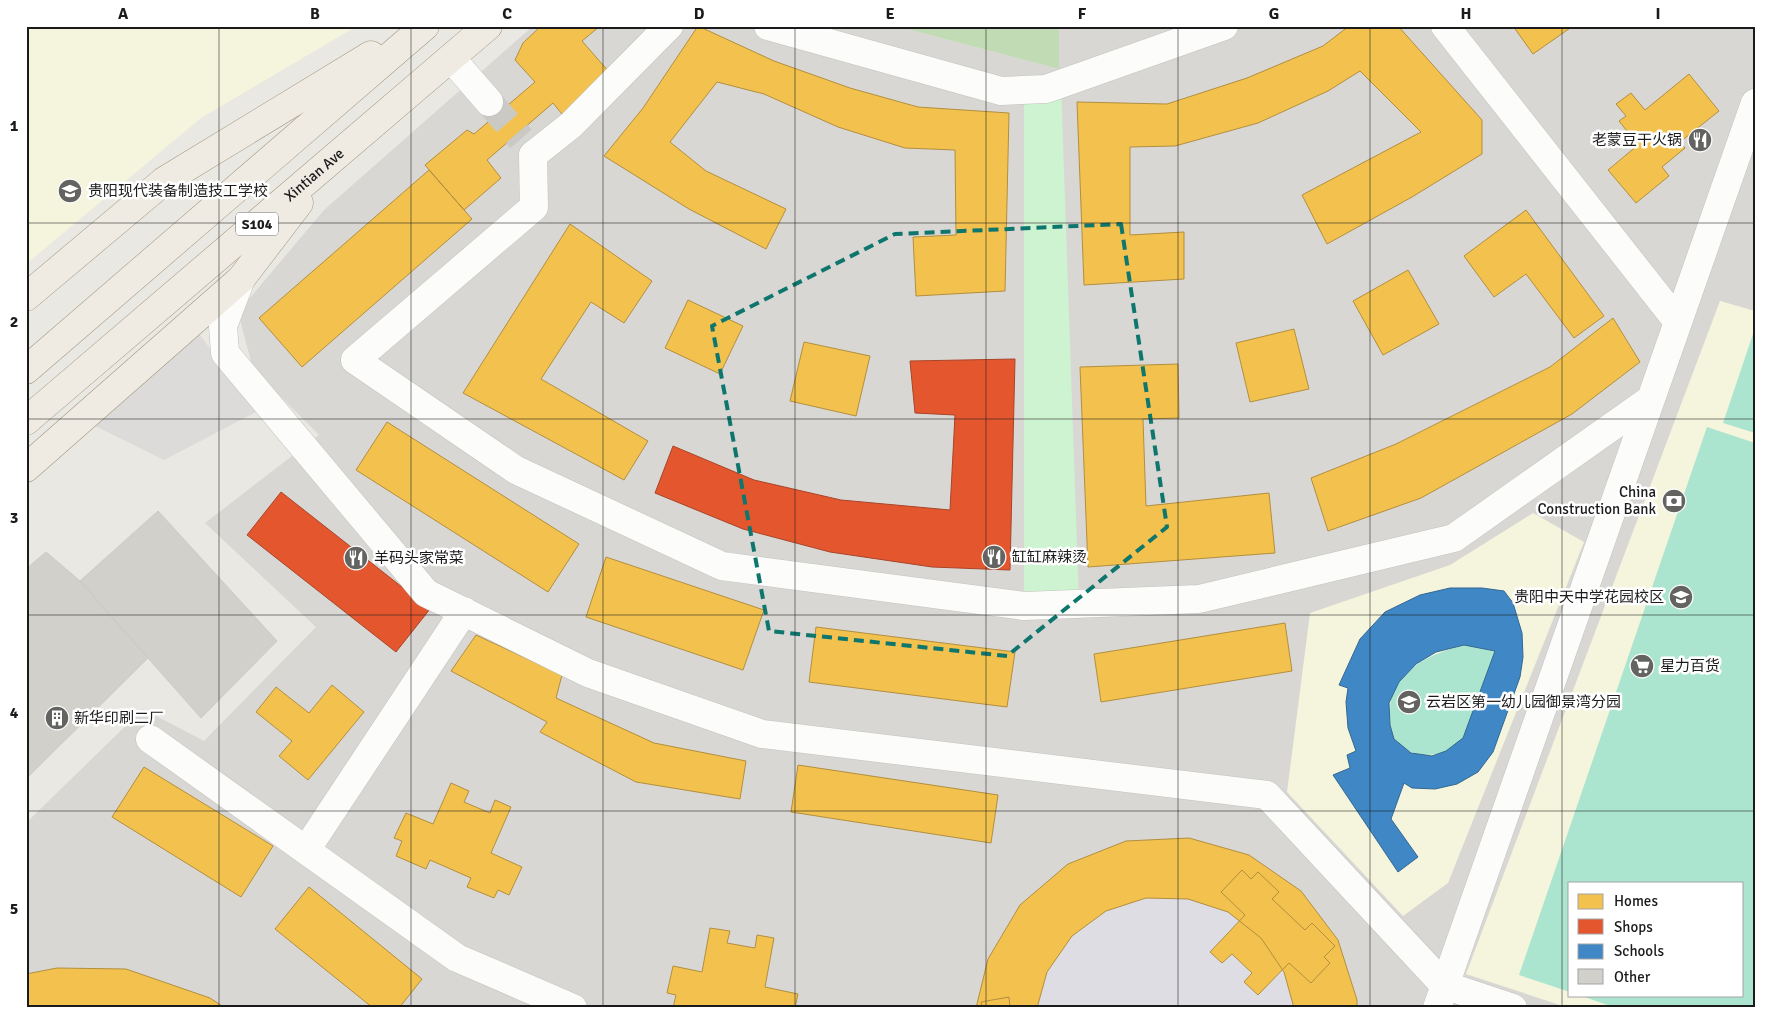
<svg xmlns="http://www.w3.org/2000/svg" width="1781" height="1034" font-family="Signika,'Noto Sans SC',sans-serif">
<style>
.residential{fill:#d9d7d4;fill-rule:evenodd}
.education{fill:#f4f5dc;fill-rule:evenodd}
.forest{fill:#c1dbb5}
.park{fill:#cef3d0}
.pitch{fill:#abe5cf}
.parking{fill:#dcdbd9}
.plaza{fill:#dedde3}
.homes{fill:#f2c14e;stroke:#b28f3f}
.shops{fill:#e4572e;stroke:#a84528}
.schools{fill:#3f88c5;stroke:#346792;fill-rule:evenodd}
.building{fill:#d2d0cb;stroke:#cdc9c4}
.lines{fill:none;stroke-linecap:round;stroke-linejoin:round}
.minor-tunnel{stroke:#cbc9c4;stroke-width:28;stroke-dasharray:28 14;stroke-linecap:butt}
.minor-casing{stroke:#c2c2bf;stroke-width:29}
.major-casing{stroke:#a09780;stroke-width:29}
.minor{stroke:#fcfcfb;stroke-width:28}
.major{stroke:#f0ebe2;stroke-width:28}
.marked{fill:none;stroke:#0f766e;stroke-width:4;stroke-dasharray:10 6;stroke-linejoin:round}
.grid{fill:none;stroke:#1b1b1b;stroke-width:1;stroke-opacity:0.55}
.labels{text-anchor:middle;stroke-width:5;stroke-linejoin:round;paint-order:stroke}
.shield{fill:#fff;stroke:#5f5f5f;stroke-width:1}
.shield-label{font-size:14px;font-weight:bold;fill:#1b1b1b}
.poi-label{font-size:15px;fill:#1b1b1b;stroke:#fff;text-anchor:start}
.street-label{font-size:15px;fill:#1b1b1b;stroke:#fff}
.neatline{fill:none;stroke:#1b1b1b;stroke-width:2}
.grid-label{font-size:16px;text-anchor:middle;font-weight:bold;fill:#1b1b1b}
</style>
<rect width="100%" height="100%" fill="#eae8e2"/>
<path class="residential" d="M533 26H896L1059 69V26H1755V1008H26V823L143 709 204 741 316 627 205 523 319 435 253 369 238 312 324 210ZM1570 883H1742V995H1570Z"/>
<path class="education" d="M26 26H357L201 118 26 264Z
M1720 301 1755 311V1008H1569L1466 974ZM1570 883H1742V995H1570Z
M1533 513 1584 542 1448 883 1403 916 1287 792 1310 613 1450 565Z"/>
<path class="forest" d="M896 26H1059V69Z"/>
<path class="park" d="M1061 84 1079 604 1024 606V90Z"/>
<path class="pitch" d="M1755 328V433L1723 423Z
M1707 427 1755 443V1008H1616L1579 995H1742V883H1570V992L1519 975Z
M1464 645 1495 651C1487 672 1480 692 1473 712 1470 720 1468 731 1464 737 1448 760 1410 761 1394 739 1389 732 1390 721 1390 713 1389 671 1430 654 1464 645Z"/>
<path class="parking" d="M196 330 258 411 164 460 89 423Z"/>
<path class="plaza" d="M1146 898 1188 899 1228 912 1261 938 1284 972 1294 1008H1037L1047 972 1072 936 1106 911Z"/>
<path class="homes" d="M541 26H600L582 41 610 73 562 114 553 103 487 160 501 178 464 210 425 165 467 130 474 134 535 82 515 60 523 43Z
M698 26 774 61 850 88 918 107 1009 113 1005 291 916 296 913 237 956 235 955 150 905 148 838 127 764 94 717 82 670 142 706 171 786 209 766 249 689 209 604 156 643 108Z
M1349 26H1398L1482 120V154L1412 197 1327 244 1302 195 1421 132 1360 71 1328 91 1258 123 1175 146 1130 147V235L1184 232V279L1084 285 1077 102 1167 104 1247 78 1323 46Z
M1513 26H1573L1533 54Z
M1689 74 1719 111 1680 142 1685 148 1662 167 1669 176 1636 203 1608 170 1638 145 1619 121 1626 116 1616 104 1631 93 1645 110Z
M429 170 472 219 302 367 259 318Z
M1526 210 1604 316 1574 338 1526 274 1494 297 1464 256Z
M570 224 652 281 624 323 591 302 541 379 648 441 624 480 463 393Z
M1408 270 1439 324 1383 355 1353 301Z
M688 300 743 326 720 374 665 348Z
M1613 318 1640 362 1572 414 1421 498 1328 531 1311 478 1396 444 1550 367Z
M1294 329 1309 389 1250 402 1236 343Z
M804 342 870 356 856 416 790 401Z
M1178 364 1179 418 1143 419 1146 506 1269 493 1275 553 1088 567 1080 367Z
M387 422 579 544 548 592 356 470Z
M606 557 764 610 743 670 586 617Z
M1285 623 1292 671 1101 702 1094 654Z
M816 627 1015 652 1007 707 809 682Z
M476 635 562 675 556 698 654 743 746 761 740 799 636 782 540 732 547 722 451 671Z
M332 685 364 712 308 780 279 756 292 741 256 712 276 687 309 713Z
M798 765 998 795 991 843 791 812Z
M144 767 273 846 241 897 112 817Z
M451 783 469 791 464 802 490 813 495 800 511 807 491 853 522 867 509 895 498 890 494 898 467 887 471 878 430 860 426 869 396 856 402 841 394 838 406 813 433 824Z
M1189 838 1249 855 1301 891 1338 940 1357 1000V1008H1294L1284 972 1261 938 1228 912 1188 899 1146 898 1106 911 1072 936 1047 972 1037 1008H976L988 959 1020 905 1068 864 1126 841Z
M1242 870 1251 879 1258 872 1279 892 1272 899 1305 930 1312 923 1335 946 1324 957 1330 963 1311 983 1289 963 1258 995 1244 982 1252 973 1232 954 1222 963 1210 952 1245 915 1221 892Z
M309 887 422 979 399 1008H373L275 929Z
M710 928 730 931 727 943 755 948 757 935 774 938 765 987 798 994 795 1008H673L676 995 667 993 673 966 702 972Z
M57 968 126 969 210 998 225 1008H26V974Z
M1009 997 1010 1008H982L981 1002Z"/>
<path class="shops" d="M1015 359 1010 570 932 567 830 552 743 529 655 493 673 446 754 480 841 500 950 510 955 415 915 413 910 361Z
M281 492 430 609 396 652 247 535Z"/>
<path class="schools" d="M1450 588H1482L1504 591 1513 603 1522 633 1523 657 1520 677 1493 752 1478 772 1457 784 1435 789 1412 788 1404 783 1391 819 1418 857 1398 872 1333 775 1350 768 1347 755 1356 751 1348 728 1346 702 1348 688 1339 685 1360 639 1385 612 1420 595ZM1464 645 1495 651 1463 738 1446 751 1432 756 1411 753 1394 739 1390 725 1389 703 1399 682 1416 664 1436 652Z"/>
<path class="building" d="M158 511 277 641 201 718 80 581Z
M46 552 80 581 148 658 26 779V628L30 624 26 620V569Z"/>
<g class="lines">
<path class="minor-tunnel" d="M489 102 521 139"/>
<g class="minor-casing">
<path id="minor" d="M669 26 571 125 533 155 534 207 355 360 516 470 722 566 1024 606 1199 599 1454 538 1651 399
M768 26 1001 91 1046 89 1224 26
M1445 26 1678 322
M451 58 489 102
M241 279 223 326 225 353 426 593 588 673 762 734 1267 795 1444 985 1513 1008
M150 739 457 958 573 1008
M306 850 464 611
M1437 1008 1755 103"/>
</g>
<g class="major-casing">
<g id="major">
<path d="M26 297 164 181 371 55"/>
<path d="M26 370 425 26"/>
<path id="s1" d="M26 421 488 26"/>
<path d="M26 468 241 279 299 203"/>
</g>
</g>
<use href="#minor" class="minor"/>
<use href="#major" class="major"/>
</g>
<path class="marked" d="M1121 224 1167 527 1007 656 769 631 712 326 895 234Z"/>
<path class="grid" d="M219 26V1008M411 26V1008M603 26V1008M795 26V1008M986 26V1008M1178 26V1008M1370 26V1008M1562 26V1008M26 223H1755M26 419H1755M26 615H1755M26 811H1755"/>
<defs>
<g id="restaurant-disc" transform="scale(1.25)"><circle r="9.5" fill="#636361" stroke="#fff"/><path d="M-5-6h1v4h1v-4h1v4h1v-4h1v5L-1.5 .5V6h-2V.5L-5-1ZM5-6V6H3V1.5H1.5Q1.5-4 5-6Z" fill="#fff"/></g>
<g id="school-disc" transform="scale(1.25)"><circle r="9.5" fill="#636361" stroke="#fff"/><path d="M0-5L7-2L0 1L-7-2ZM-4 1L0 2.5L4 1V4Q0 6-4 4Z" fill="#fff"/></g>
<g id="bank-disc" transform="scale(1.25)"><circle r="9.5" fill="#636361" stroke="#fff"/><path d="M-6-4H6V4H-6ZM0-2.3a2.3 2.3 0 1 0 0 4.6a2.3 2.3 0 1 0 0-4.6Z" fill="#fff"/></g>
<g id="supermarket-disc" transform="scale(1.25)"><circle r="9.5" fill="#636361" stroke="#fff"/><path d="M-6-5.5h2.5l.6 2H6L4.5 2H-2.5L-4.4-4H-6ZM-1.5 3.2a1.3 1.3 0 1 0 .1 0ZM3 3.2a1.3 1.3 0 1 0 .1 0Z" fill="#fff"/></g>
<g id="building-disc" transform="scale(1.25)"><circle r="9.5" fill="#636361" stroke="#fff"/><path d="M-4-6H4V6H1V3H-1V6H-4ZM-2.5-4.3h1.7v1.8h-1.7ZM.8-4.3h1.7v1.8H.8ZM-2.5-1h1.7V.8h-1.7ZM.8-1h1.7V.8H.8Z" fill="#fff"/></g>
</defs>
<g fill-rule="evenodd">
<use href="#restaurant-disc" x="1700" y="140"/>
<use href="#school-disc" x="70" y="191"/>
<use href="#bank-disc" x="1674" y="501"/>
<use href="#restaurant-disc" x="994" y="557"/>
<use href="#restaurant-disc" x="356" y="558"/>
<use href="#school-disc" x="1681" y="597"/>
<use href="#supermarket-disc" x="1642" y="666"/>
<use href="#school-disc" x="1409" y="702"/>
<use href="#building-disc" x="57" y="718"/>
</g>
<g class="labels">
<rect class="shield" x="236" y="212.5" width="42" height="23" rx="4"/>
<g class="shield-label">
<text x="257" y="229">S104</text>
</g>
<g class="poi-label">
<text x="1682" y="145" text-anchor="end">老蒙豆干火锅</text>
<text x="88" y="196">贵阳现代装备制造技工学校</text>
<text x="1656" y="497" text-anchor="end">China<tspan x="1656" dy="17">Construction Bank</tspan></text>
<text x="1012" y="562">缸缸麻辣烫</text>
<text x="374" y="563">羊码头家常菜</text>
<text x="1664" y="602" text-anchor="end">贵阳中天中学花园校区</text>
<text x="1660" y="671">星力百货</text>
<text x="1426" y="707">云岩区第一幼儿园御景湾分园</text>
<text x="74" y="723">新华印刷二厂</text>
</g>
<g class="street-label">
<text dy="5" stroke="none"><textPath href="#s1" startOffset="379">Xintian Ave</textPath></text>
</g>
</g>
<rect width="1781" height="1034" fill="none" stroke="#ffffff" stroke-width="55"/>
<rect x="1568" y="882" width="175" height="115" fill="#ffffff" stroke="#a4a4a4"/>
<rect x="1578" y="894" width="25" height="15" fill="#f2c14e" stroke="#a4a4a4"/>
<text x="1614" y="906" font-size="15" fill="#1b1b1b">Homes</text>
<rect x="1578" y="919" width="25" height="15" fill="#e4572e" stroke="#a4a4a4"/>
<text x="1614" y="932" font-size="15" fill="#1b1b1b">Shops</text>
<rect x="1578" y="944" width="25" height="15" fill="#3f88c5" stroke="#a4a4a4"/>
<text x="1614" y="956" font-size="15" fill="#1b1b1b">Schools</text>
<rect x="1578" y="969" width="25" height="15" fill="#d2d0cb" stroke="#a4a4a4"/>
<text x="1614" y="982" font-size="15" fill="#1b1b1b">Other</text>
<rect x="28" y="28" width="1726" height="978" class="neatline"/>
<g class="grid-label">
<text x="123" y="19">A</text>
<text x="315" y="19">B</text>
<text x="507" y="19">C</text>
<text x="699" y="19">D</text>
<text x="890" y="19">E</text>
<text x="1082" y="19">F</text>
<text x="1274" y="19">G</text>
<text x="1466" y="19">H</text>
<text x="1658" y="19">I</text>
<text x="14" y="131">1</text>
<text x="14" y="327">2</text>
<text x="14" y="523">3</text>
<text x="14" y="718">4</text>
<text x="14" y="914">5</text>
</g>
</svg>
